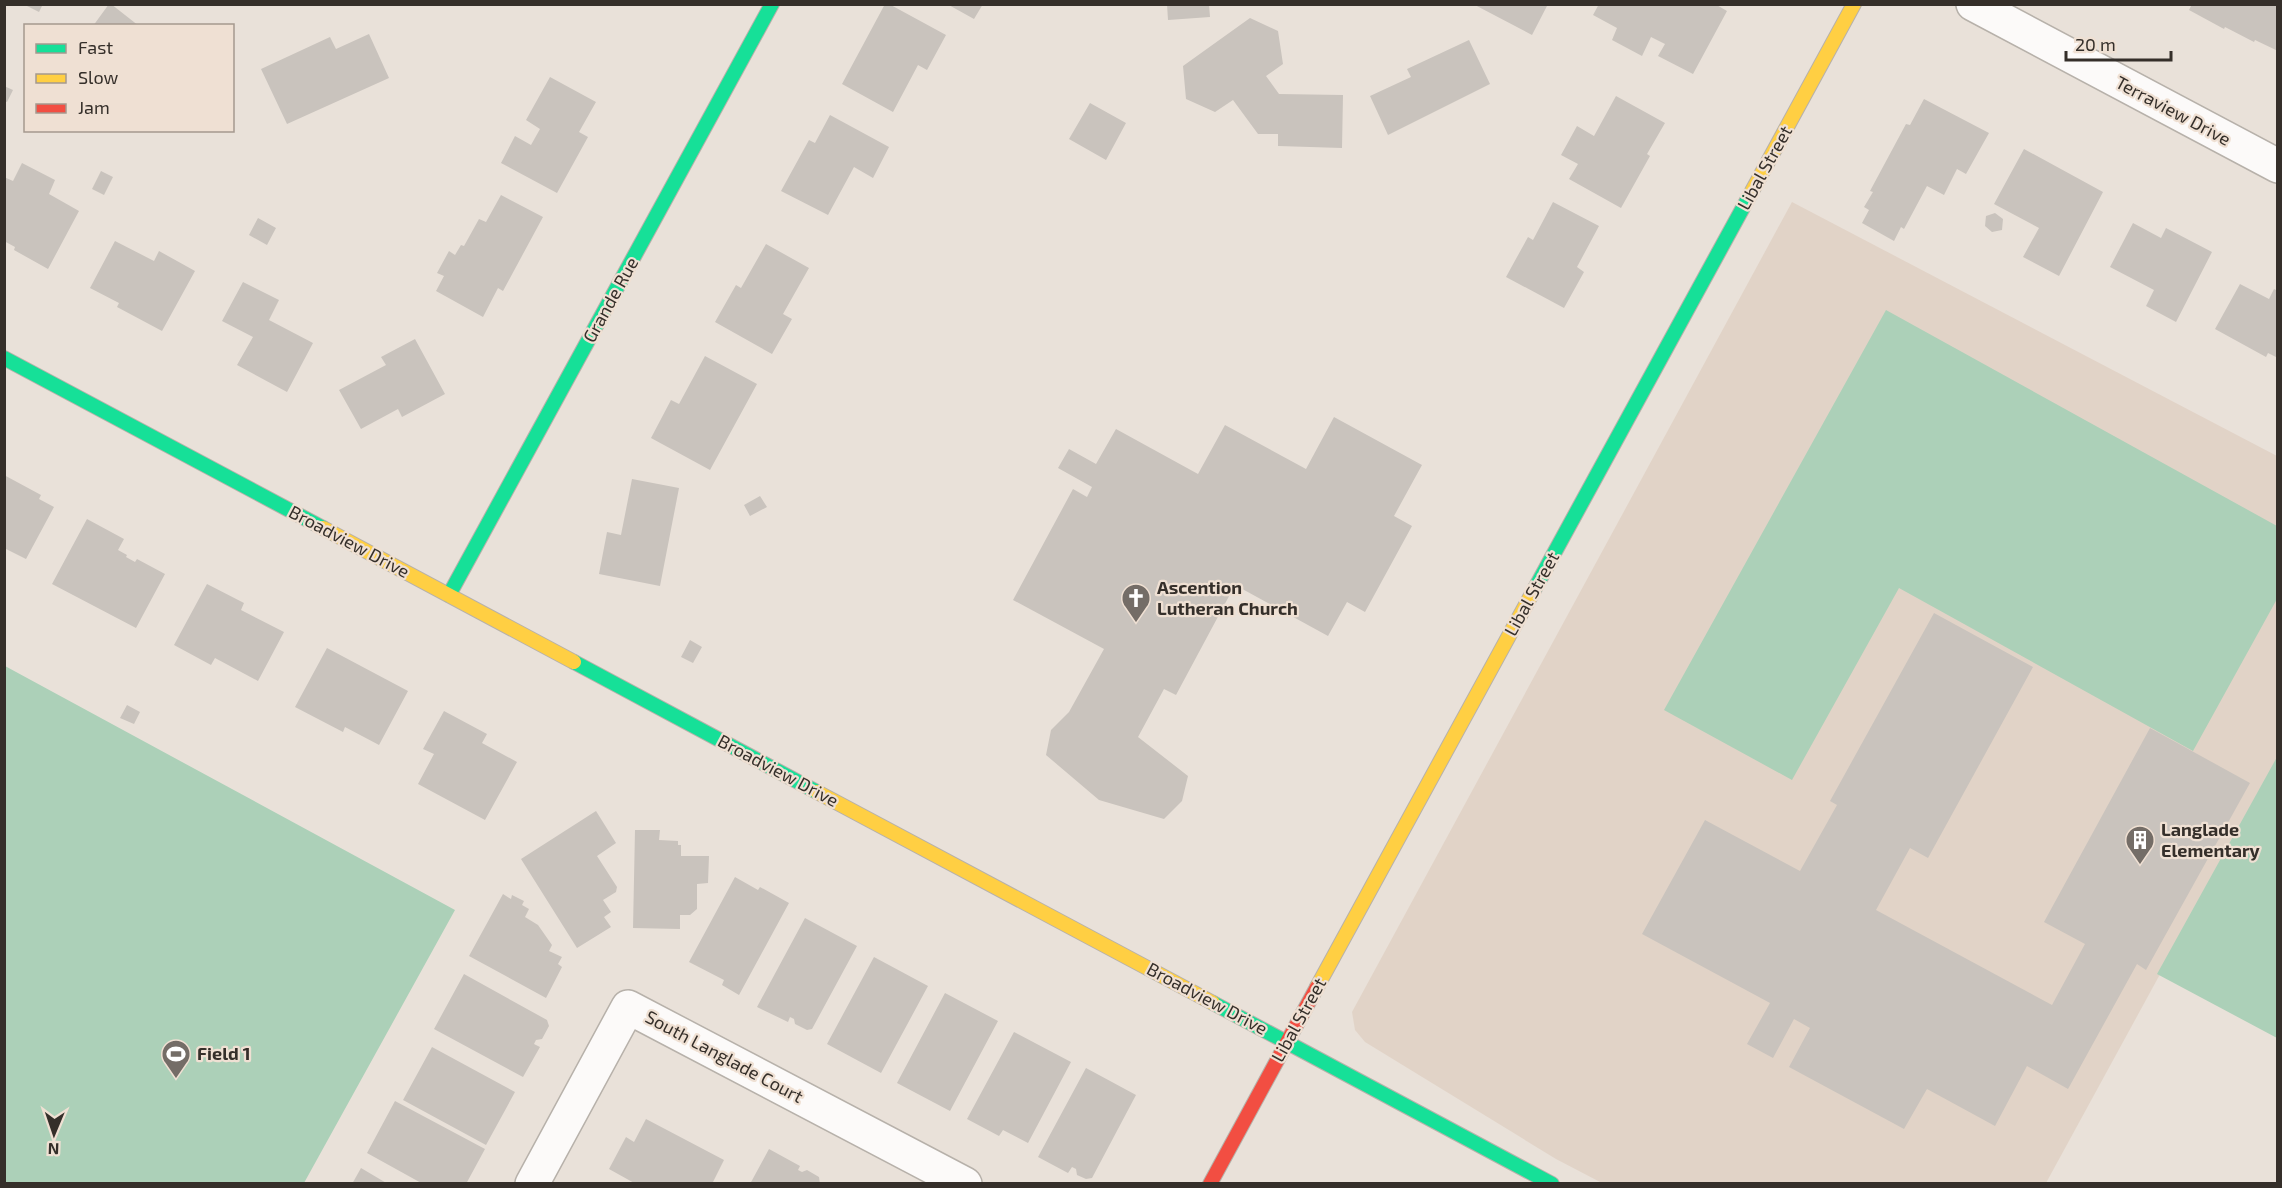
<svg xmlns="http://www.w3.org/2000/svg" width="2282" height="1188" font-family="'Exo 2',sans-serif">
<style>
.education{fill:#e1d3c7}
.green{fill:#acd0b8}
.building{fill:#c9c3bd}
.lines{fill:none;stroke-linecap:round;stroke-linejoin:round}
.street-casing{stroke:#b7b1aa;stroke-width:36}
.fast-casing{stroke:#b7b1aa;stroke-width:16}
.slow-casing{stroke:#b7b1aa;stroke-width:16}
.jam-casing{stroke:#b7b1aa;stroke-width:16}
.street{stroke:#fcfaf9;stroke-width:33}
.fast{stroke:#16e098;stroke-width:14}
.slow{stroke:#ffcf43;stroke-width:14}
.jam{stroke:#f24e42;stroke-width:14}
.labels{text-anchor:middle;stroke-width:4.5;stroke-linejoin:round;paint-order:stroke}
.street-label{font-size:18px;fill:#352f2a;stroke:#efe0d3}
.poi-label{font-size:18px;font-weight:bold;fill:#352f2a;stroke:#efe0d3;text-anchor:start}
</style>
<rect width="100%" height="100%" fill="#e9e1d9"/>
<path class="education" d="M1792 202 2277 456V760L2046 1183H1602L1556 1159 1365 1042 1355 1030 1352 1012Z"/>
<path class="green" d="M1886 310 2277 526V599L2193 751 1899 588 1792 780 1664 710Z
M5 666 455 910 304 1183H5Z
M2277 757V1038L2157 974Z"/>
<path class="building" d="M23 4H43L39 12Z
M109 4H111L139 26H93Z
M885 4H889L946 35 927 70 918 65 893 112 842 84Z
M947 4H983L974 19Z
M1167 4H1209L1210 17 1168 20Z
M1473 4H1548L1532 35Z
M1599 4H1715L1727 11 1693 74 1658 56 1665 44 1651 37 1642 56 1612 40 1617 28 1593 15Z
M2192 4 2278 5V51L2255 40 2254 42 2225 27 2224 29 2189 10Z
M1250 18 1278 31 1283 64 1266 76 1279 94 1343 95 1342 148 1278 146V134H1258L1233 100 1215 112 1186 99 1183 66Z
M369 34 389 78 287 124 261 69 330 37 336 49Z
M1469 40 1490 84 1388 135 1370 96 1411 77 1407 69Z
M550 77 596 102 579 132 588 137 557 193 501 163 515 136 531 145 540 129 526 120Z
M4 86 13 90 7 102 4 101Z
M1616 96 1665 123 1647 154 1650 156 1621 208 1569 179 1578 164 1561 155 1577 126 1594 136Z
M1924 99 1989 133 1966 174 1957 169 1944 195 1927 186 1904 229 1901 227 1894 241 1862 223 1869 210 1864 207 1873 192 1870 191 1906 124 1910 125Z
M1090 103 1126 123 1106 160 1069 139Z
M830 115 889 147 873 178 854 167 828 215 781 191 809 140 815 143Z
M2024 149 2103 192 2059 276 2023 257 2039 228 1994 204Z
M22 163 55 180 49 194 79 211 48 269 14 250 15 247 4 241V177L13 181Z
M101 171 113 177 104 195 92 189Z
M501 195 543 217 503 291 498 288 483 317 436 291 444 276 437 273 449 251 455 255 461 245 464 246 479 219 486 222Z
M1553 202 1599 226 1577 267 1584 272 1564 308 1506 277 1528 237 1533 240Z
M1995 213 2003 219 2002 230 1992 232 1985 226 1986 216Z
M258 218 276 228 267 245 249 235Z
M2133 223 2161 238 2166 228 2212 252 2176 322 2146 306 2154 290 2110 267Z
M115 241 154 261 159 251 195 271 162 331 117 307 119 303 90 288Z
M766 244 809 268 783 314 792 319 772 354 715 322 736 285 741 288Z
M243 282 279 300 269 320 313 343 287 392 237 365 253 337 222 321Z
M2240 284 2269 299 2274 289 2278 291V358L2268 353 2266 357 2215 329Z
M415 339 445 394 402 417 398 409 361 429 339 390 386 365 381 357Z
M705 356 757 384 710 470 651 438 671 400 679 404Z
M1334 417 1422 465 1394 516 1412 526 1365 612 1347 602 1328 636 1235 585 1176 695 1164 689 1138 737 1188 776 1182 801 1164 819 1099 800 1046 755 1051 730 1069 712 1104 649 1013 600 1073 489 1087 497 1092 487 1058 468 1069 449 1096 464 1116 429 1198 474 1225 425 1306 469Z
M4 475 41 495 39 499 54 507 26 559 4 548Z
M632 479 679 488 660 586 599 574 607 532 621 535Z
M760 496 767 507 750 516 744 505Z
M87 519 124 539 118 550 127 555 126 557 135 562 137 559 165 574 136 628 52 584Z
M207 584 244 603 241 610 284 632 258 681 215 658 211 665 174 645Z
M1934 613 2033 667 1928 858 1910 848 1876 910 2052 1005 2085 944 2044 922 2150 728 2250 783 2146 970 2137 964 2068 1089 2027 1066 1995 1126 1927 1089 1904 1129 1789 1067 1810 1028 1794 1019 1773 1058 1747 1044 1770 1003 1642 934 1705 820 1800 871 1837 805 1830 801Z
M690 640 702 647 693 663 681 657Z
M327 648 408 691 379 745 345 727 343 732 295 707Z
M127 705 140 712 134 724 120 718Z
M444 711 487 734 482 743 517 762 485 820 418 784 434 754 423 749Z
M596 811 616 843 597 856 617 887 616 892 603 900 611 912 604 917 611 927 577 948 521 859Z
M635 830H660L659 840 678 841V845H681V856H709L708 883 697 884V909L690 915H680V929L633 928Z
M735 877 758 890 760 887 789 903 739 995 722 985 724 980 689 962Z
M503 894 511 899 512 895 524 901 522 905 529 909 525 917 538 925 552 945 549 951 562 957 558 964 562 967 546 998 469 956Z
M805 918 857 946 812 1029 807 1030 795 1024 794 1019 790 1017 788 1022 757 1007Z
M874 957 928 986 881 1073 827 1044Z
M464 974 547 1020 549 1026 542 1039 536 1040 534 1044 540 1047 523 1077 434 1029Z
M945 993 998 1021 950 1111 897 1083Z
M1014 1032 1071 1062 1028 1143 1003 1130 999 1136 967 1119Z
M432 1047 515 1092 486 1145 403 1100Z
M1086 1068 1136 1095 1092 1178 1086 1179 1077 1175 1076 1169 1072 1167 1068 1173 1038 1157Z
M395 1101 485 1149 466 1184H423L367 1153Z
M646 1119 724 1160 712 1184H636L609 1169 626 1137 634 1142Z
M769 1149 800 1166 798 1170 802 1172 807 1170 819 1177 820 1184H750Z
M361 1168 388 1184H352Z"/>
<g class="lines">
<g class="street-casing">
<path id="street" d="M1973 4 2278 166
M532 1184 628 1007 965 1184"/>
</g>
<g class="fast-casing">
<path id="fast" d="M4 358 323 528
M1534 590 1751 193
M449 595 772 4
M574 662 817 792
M1213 1003 1552 1184"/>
</g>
<g class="slow-casing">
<path id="slow" d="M1751 193 1854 4
M323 528 574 662
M817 792 1213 1003
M1317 987 1534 590"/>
</g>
<g class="jam-casing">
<path id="jam" d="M1210 1184 1317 987"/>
</g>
<use href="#street" class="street"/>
<use href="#fast" class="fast"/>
<use href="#slow" class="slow"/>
<use href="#jam" class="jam"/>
</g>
<defs>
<g id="church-pin" transform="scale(1.5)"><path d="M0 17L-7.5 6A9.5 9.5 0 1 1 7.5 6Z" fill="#746d67" stroke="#efe0d3"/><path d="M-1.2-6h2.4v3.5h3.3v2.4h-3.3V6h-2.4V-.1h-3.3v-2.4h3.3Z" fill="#fff"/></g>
<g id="building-pin" transform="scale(1.5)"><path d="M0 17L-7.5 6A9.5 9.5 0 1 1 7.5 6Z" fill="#746d67" stroke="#efe0d3"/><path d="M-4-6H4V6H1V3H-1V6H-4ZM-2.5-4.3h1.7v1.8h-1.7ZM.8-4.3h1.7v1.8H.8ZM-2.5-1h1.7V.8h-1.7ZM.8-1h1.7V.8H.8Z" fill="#fff"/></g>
<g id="stadium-pin" transform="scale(1.5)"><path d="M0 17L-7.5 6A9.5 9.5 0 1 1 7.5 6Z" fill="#746d67" stroke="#efe0d3"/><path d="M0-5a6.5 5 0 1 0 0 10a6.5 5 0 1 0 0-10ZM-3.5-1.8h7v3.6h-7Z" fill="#fff"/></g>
</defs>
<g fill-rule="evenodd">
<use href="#church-pin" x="1136" y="598"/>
<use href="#building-pin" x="2140" y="840"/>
<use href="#stadium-pin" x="176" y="1054"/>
</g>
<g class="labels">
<g class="street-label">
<text transform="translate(2173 111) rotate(28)" y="6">Terraview Drive</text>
<text transform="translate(1765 168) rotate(-61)" y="6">Libal Street</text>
<text transform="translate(611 300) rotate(-61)" y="6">Grande Rue</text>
<text transform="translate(349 542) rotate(28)" y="6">Broadview Drive</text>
<text transform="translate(1532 594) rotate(-61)" y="6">Libal Street</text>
<text transform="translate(778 771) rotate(28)" y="6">Broadview Drive</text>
<text transform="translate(1207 999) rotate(28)" y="6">Broadview Drive</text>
<text transform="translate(1299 1020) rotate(-61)" y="6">Libal Street</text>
<text transform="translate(724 1057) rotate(28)" y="6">South Langlade Court</text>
</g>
<g class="poi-label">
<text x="1157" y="594">Ascention<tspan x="1157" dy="21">Lutheran Church</tspan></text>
<text x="2161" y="836">Langlade<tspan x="2161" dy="21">Elementary</tspan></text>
<text x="197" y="1060">Field 1</text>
</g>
</g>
<rect width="2282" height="1188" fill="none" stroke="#352f2a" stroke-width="12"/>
<rect x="24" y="24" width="210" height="108" fill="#efe0d3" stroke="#a5998f" stroke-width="1.5"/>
<rect x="36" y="44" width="30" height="9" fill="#16e098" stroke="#a5998f" stroke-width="1.5"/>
<text x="78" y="54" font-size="18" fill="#352f2a">Fast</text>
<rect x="36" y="74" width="30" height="9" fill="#ffcf43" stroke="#a5998f" stroke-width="1.5"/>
<text x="78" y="84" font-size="18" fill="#352f2a">Slow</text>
<rect x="36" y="104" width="30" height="9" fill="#f24e42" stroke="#a5998f" stroke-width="1.5"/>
<text x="78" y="114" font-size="18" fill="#352f2a">Jam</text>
<g transform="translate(54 1134) rotate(182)" stroke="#efe0d3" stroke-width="4.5" paint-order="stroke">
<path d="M0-4.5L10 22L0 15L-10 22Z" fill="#352f2a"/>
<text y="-9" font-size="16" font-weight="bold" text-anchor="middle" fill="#352f2a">N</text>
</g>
<path d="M2066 51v9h105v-9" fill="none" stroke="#352f2a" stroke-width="3"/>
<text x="2075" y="51" font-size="18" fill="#352f2a" stroke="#efe0d3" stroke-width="4.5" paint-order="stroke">20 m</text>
</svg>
